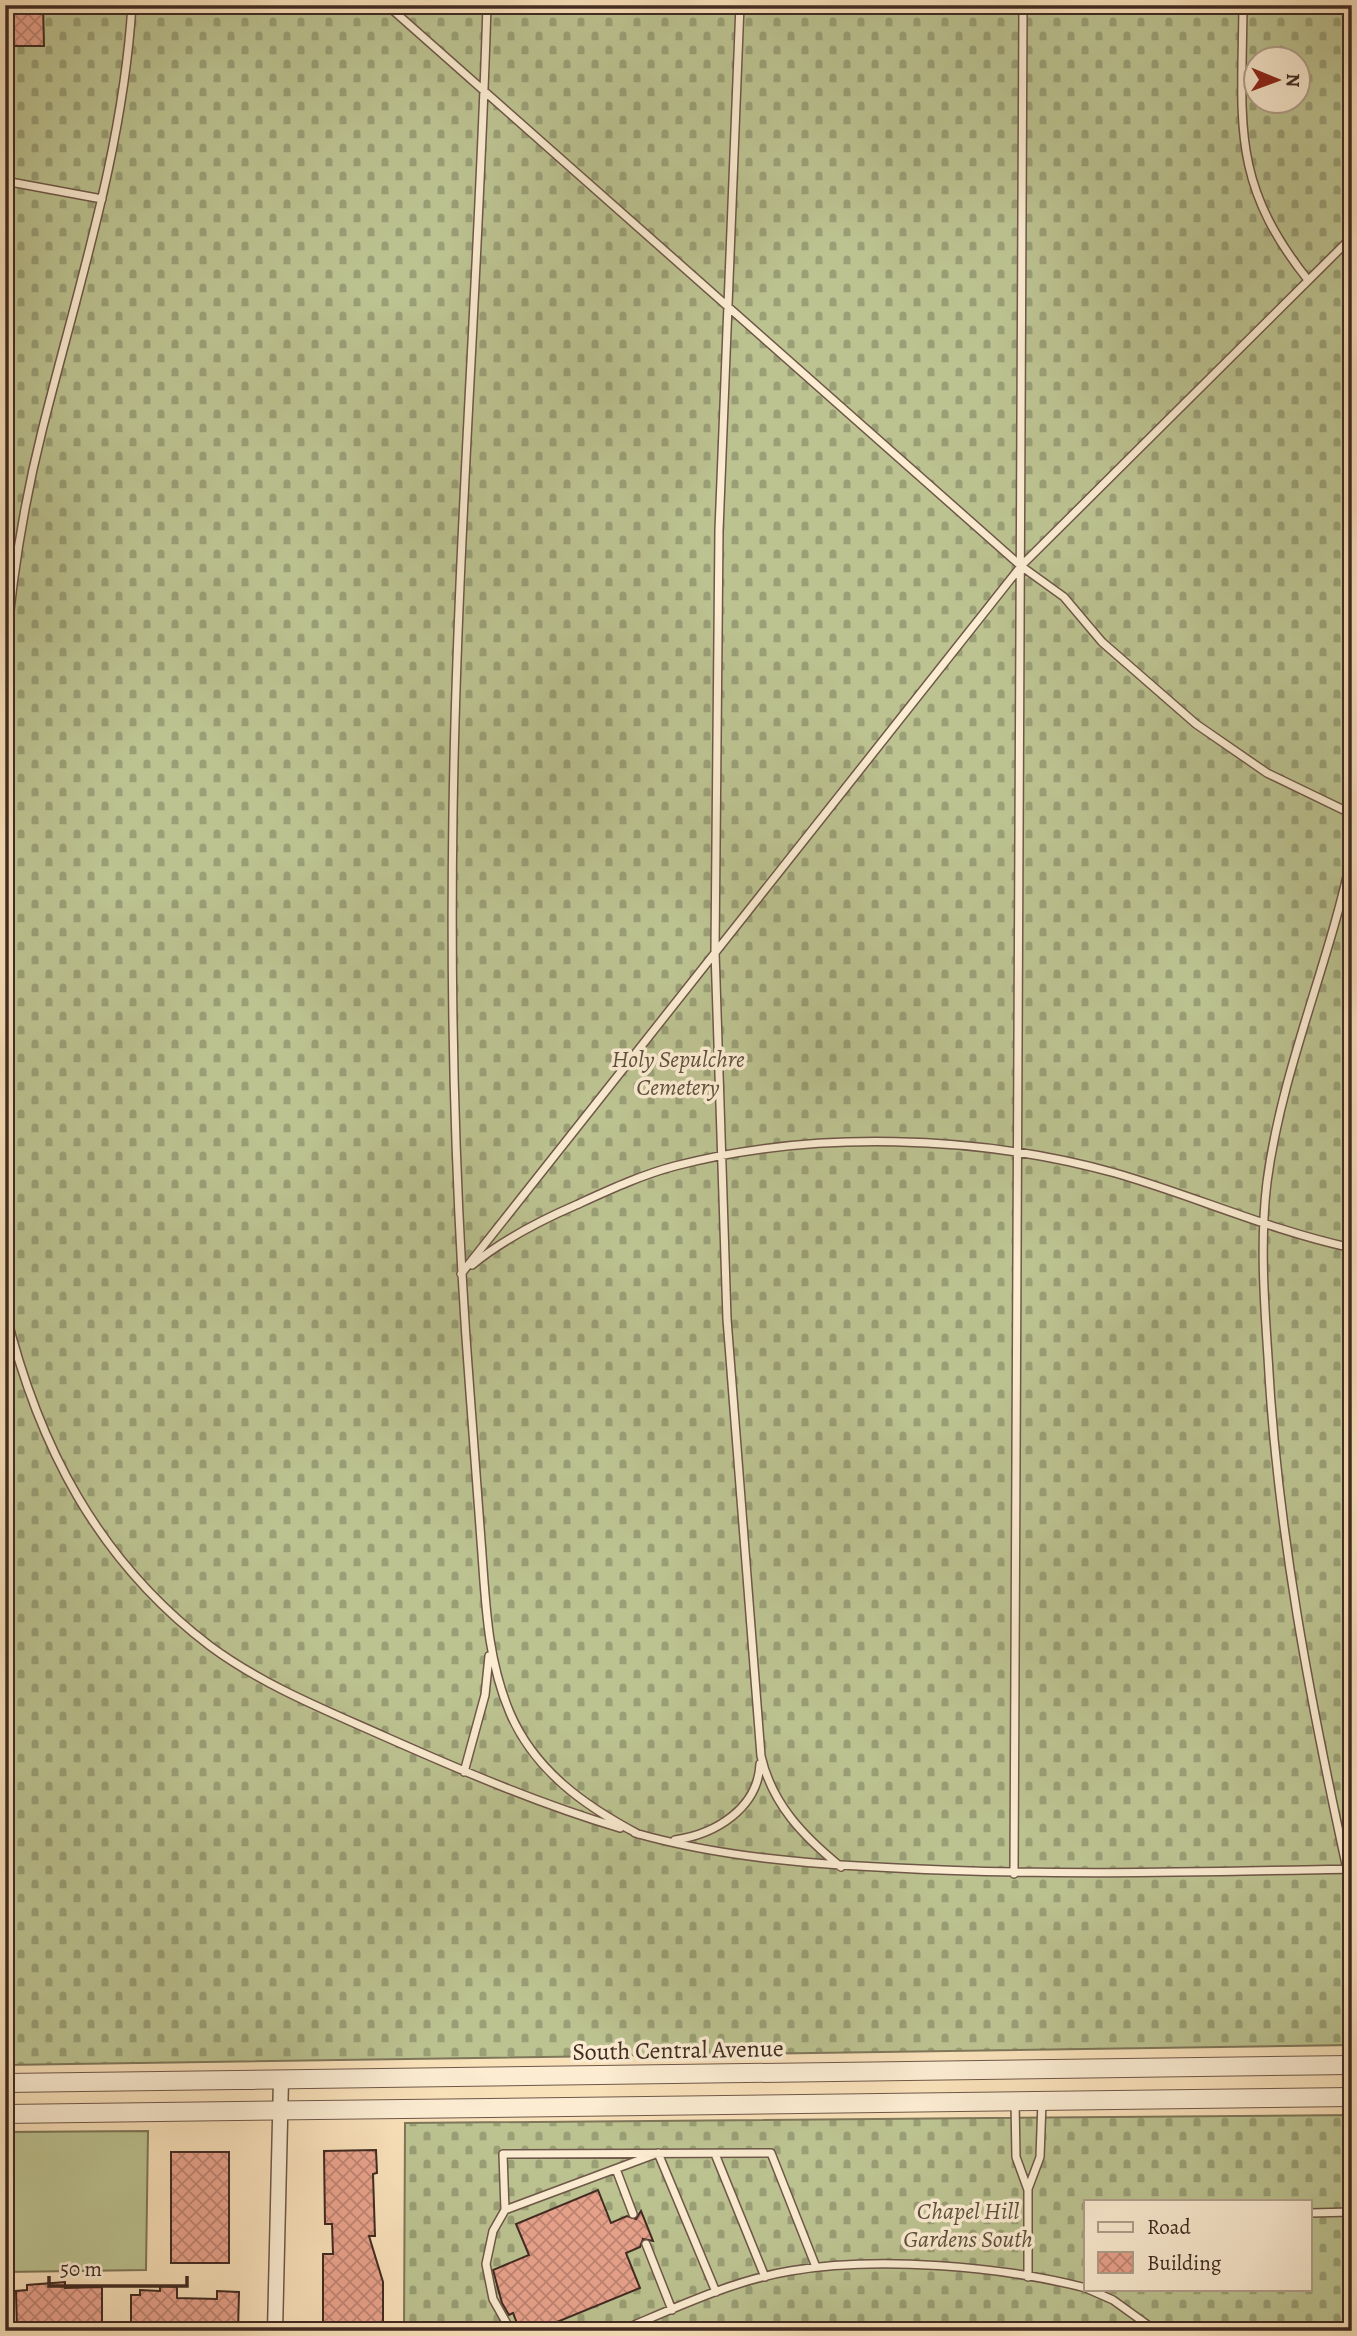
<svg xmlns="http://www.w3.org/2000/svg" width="1357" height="2336" font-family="Alegreya,serif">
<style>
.grass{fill:#bcc391;stroke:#7e775a;stroke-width:2}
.cemetery{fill:url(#cemetery-stones);stroke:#7e775a;stroke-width:2;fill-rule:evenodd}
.building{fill:url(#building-cross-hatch);stroke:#412b23;stroke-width:2}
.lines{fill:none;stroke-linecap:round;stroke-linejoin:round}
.service-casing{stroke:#6f5849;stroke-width:10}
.minor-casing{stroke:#6f5849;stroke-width:17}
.tertiary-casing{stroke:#6f5849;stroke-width:20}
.service{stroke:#fbecd2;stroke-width:7}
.minor{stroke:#fbecd2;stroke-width:14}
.tertiary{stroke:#fbecd2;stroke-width:18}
.labels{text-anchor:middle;stroke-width:7;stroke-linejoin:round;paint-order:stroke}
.park-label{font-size:24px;font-style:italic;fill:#60513e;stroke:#fbecd2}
.street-label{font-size:24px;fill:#412b23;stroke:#fbecd2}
</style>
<defs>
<pattern id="cemetery-stones" width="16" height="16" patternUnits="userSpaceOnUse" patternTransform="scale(1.75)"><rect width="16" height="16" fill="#bcc391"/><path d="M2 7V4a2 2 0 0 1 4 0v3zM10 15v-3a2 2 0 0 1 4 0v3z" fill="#9a9f76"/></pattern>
<pattern id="building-cross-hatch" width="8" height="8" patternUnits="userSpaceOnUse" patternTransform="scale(1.75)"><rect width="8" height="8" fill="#e9a38d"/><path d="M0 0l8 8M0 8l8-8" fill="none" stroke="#be8573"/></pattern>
</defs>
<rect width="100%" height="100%" fill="#f9e1ba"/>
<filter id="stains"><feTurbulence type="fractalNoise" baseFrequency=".00286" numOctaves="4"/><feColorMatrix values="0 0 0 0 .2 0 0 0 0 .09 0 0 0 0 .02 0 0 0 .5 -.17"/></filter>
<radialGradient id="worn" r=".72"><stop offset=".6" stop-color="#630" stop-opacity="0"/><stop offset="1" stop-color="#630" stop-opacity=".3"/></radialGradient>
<path class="grass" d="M148 2131 146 2270 5 2272V2132Z"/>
<path class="cemetery" d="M5 5H1352V2045L5 2065ZM1256 60H1298V102H1256Z
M1352 2115V2331H404L405 2123ZM1086 2201H1310V2289H1086Z"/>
<path class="building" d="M5 5H43L44 46H5Z
M376 2150 377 2173 373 2174 375 2236H369L383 2282V2331H323V2254H333L332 2224H325L324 2151Z
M171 2152H229V2263H171Z
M598 2190 611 2223 627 2216 636 2219 641 2211 653 2241 643 2239 640 2247 626 2253 640 2288 535 2331H520L513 2313 509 2315 502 2303 493 2270 529 2255 516 2224Z
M65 2282V2288L102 2287V2331H17L16 2291 27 2290V2285Z
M160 2286 177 2287V2298L217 2299V2291L239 2292 238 2331H131V2295H140V2290L160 2291Z"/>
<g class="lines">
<g class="service-casing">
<path id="service" d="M387 5 1021 566 1064 597 1102 642 1196 724 1267 773 1352 814
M487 5C479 275 457 544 453 813 450 1007 455 1200 470 1393 474 1447 478 1501 482 1554 486 1609 488 1661 510 1713 535 1771 585 1806 638 1834
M740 5 719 530 715 951 727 1319 761 1756C772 1804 803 1836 841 1867
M1243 5C1242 123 1230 182 1308 280
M5 181 102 199
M5 662C11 584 23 507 42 431 77 290 123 151 132 5
M472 1265C504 1239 539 1221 576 1205 609 1190 641 1175 675 1166 813 1130 978 1135 1115 1173 1195 1196 1269 1230 1352 1248
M461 1274 1021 566 1352 237
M5 1310C38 1445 97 1560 210 1646 264 1686 328 1711 388 1738 465 1772 540 1804 620 1828
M464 1772 485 1695 489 1656
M635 1833C719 1857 809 1864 896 1868 1048 1876 1200 1872 1352 1869
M675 1840C716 1834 758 1808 760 1764
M1347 1869C1310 1700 1277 1529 1268 1357 1264 1299 1260 1239 1267 1182 1282 1069 1329 965 1352 854
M1014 1874 1023 5
M1015 2102 1016 2157 1028 2190V2277
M715 2154 765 2277
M616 2169 633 2214
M1028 2189 1040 2157 1042 2102
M505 2210 658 2153 716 2292
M1310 2213 1352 2212
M646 2244 672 2310
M1088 2289 1113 2300 1156 2331
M511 2331 493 2299 486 2264 493 2231 505 2210 503 2154 771 2153 816 2267
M620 2331C675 2308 731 2281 790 2271 877 2256 1001 2266 1086 2288"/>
</g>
<g class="minor-casing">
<path id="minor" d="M275 2331 281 2079"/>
</g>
<g class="tertiary-casing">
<path id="tertiary" d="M5 2083 1352 2065
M5 2114 1352 2097"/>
</g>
<use href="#service" class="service"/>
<use href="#minor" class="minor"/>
<use href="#tertiary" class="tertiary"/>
</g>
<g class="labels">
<g class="park-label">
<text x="678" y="1067">Holy Sepulchre<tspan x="678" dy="28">Cemetery</tspan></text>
<text x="968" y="2219">Chapel Hill<tspan x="968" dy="28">Gardens South</tspan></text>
</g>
<g class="street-label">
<text transform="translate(678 2050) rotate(-1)" y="8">South Central Avenue</text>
</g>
</g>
<rect width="1357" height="2336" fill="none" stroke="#f9e1ba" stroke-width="28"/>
<rect x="7" y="7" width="1343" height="2322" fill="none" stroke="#412b23" stroke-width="3.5"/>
<rect x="14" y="14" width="1329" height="2308" fill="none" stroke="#412b23" stroke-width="2"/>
<rect x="1084" y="2200" width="228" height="91" fill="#fbecd2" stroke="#b19f8c" stroke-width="2"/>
<rect x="1098" y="2222" width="35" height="10" fill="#fbecd2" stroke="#b19f8c" stroke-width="2"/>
<text x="1147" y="2234" font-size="21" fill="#412b23">Road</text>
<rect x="1098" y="2252" width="35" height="21" fill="url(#building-cross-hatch)" stroke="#b19f8c" stroke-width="2"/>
<text x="1147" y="2270" font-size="21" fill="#412b23">Building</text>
<g transform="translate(1277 80) rotate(91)"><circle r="33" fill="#fbecd2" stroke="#b19f8c" stroke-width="2"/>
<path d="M0-5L12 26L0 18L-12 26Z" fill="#8f2418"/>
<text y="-10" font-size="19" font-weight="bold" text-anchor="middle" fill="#412b23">N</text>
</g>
<path d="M49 2276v10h138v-10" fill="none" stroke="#412b23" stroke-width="3.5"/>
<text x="60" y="2276" font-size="21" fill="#412b23" stroke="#fbecd2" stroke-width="5" paint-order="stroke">50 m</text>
<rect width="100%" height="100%" filter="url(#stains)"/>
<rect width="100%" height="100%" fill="url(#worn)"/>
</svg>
